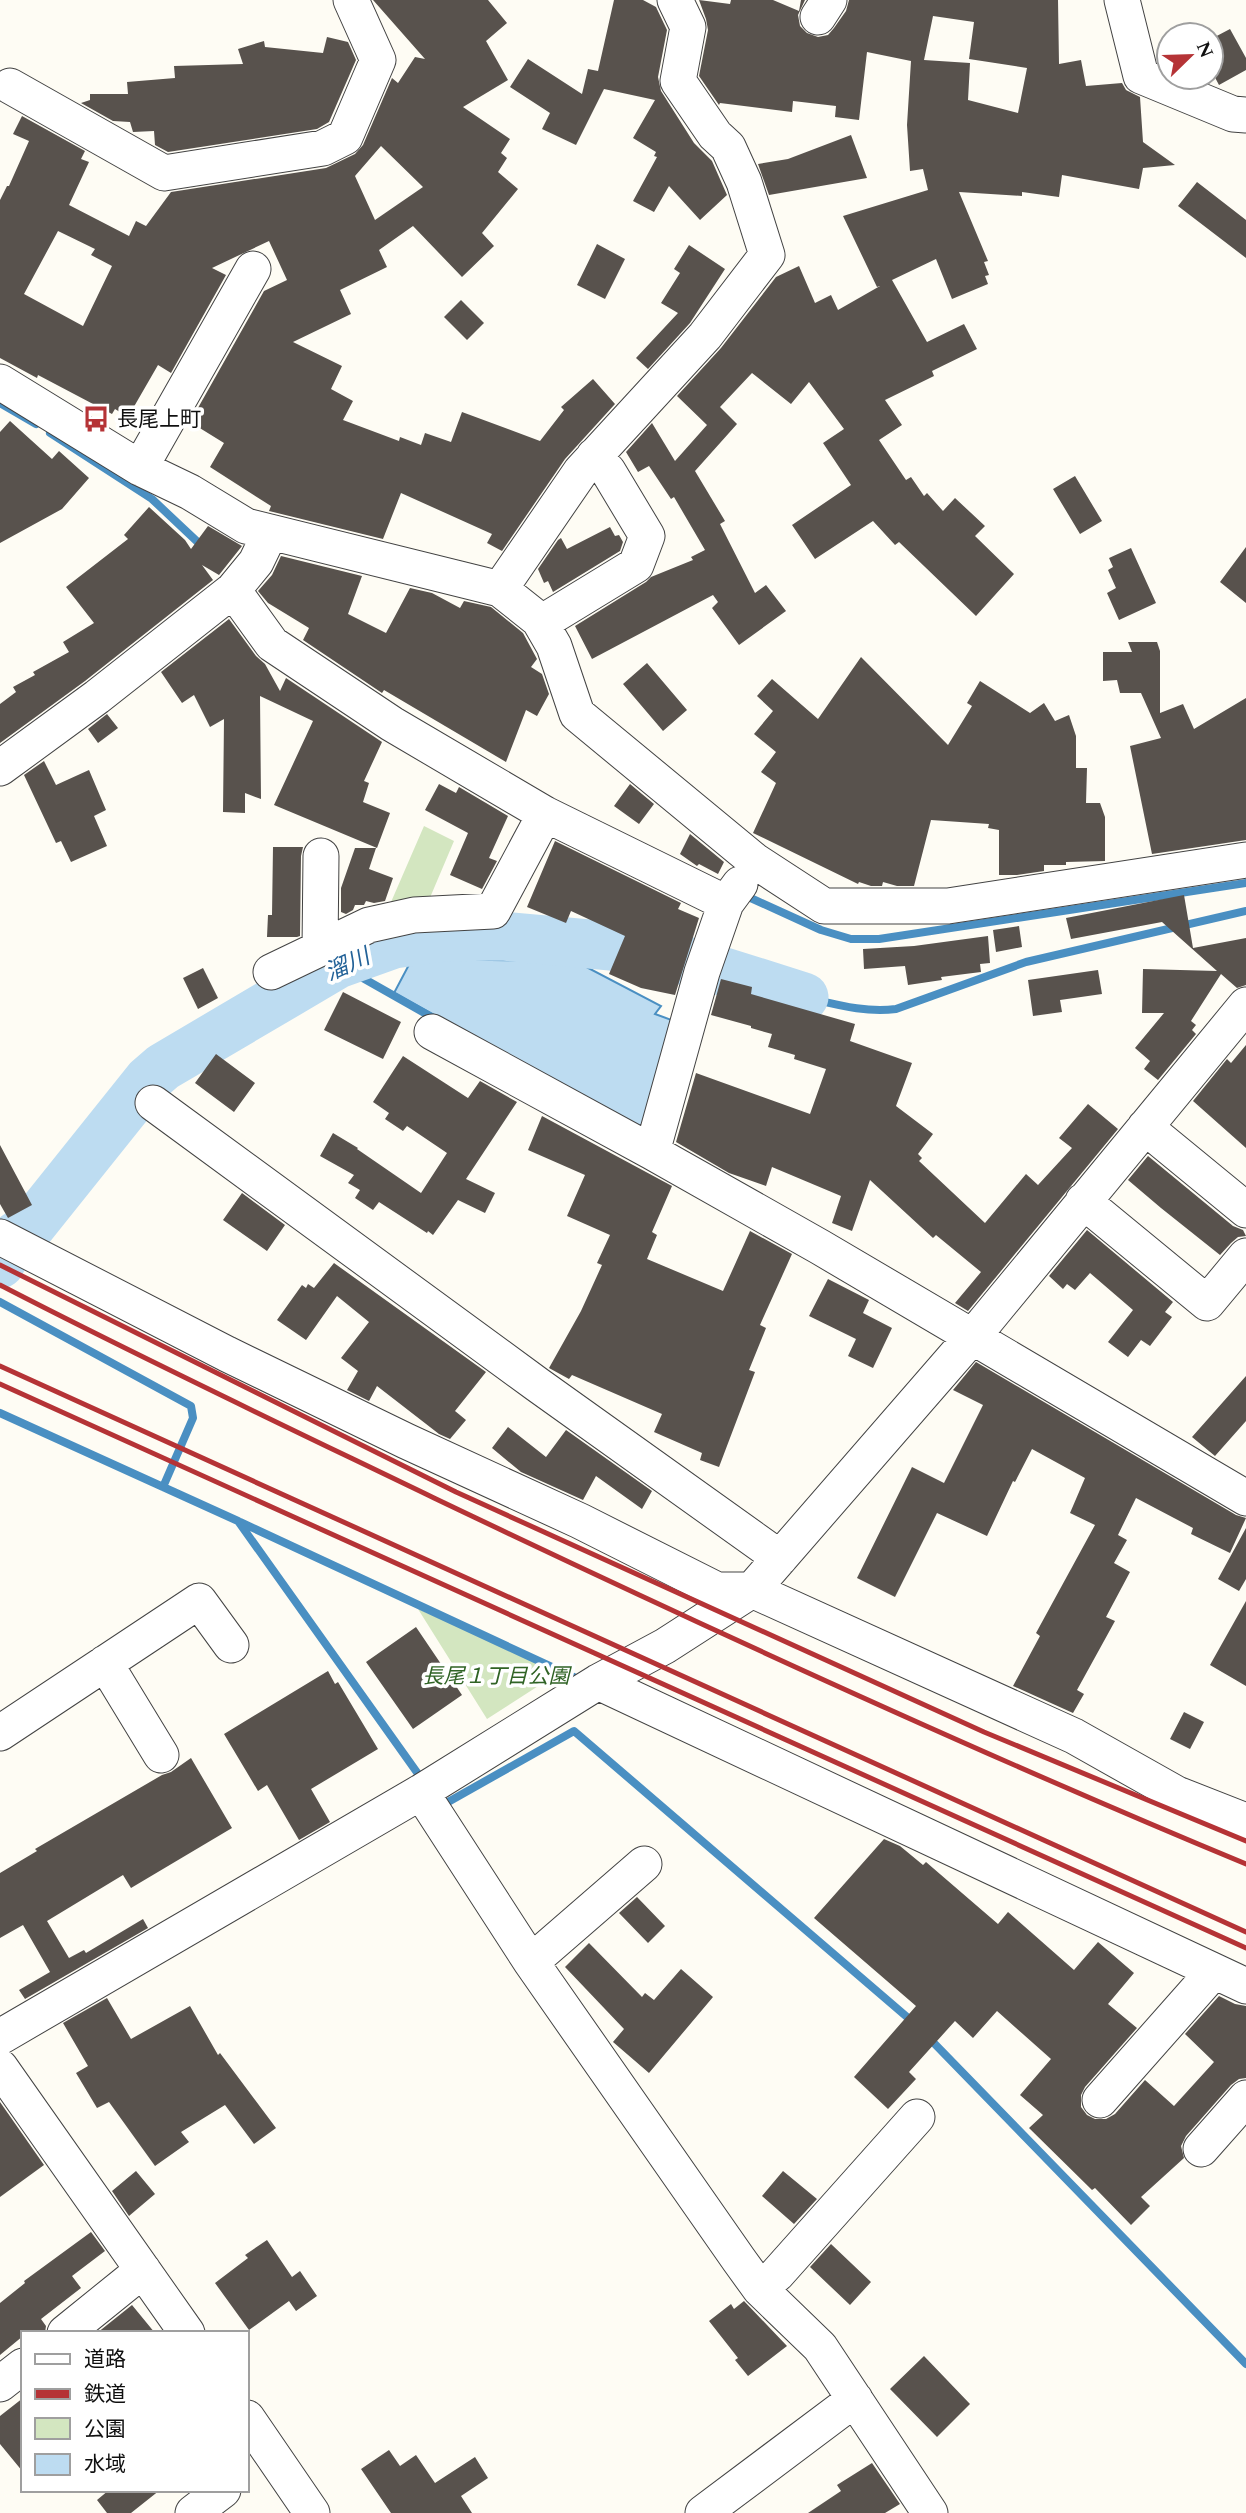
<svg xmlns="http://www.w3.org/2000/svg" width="1246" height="2513" font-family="Spectral,'Noto Sans JP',serif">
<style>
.green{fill:#d3e6c0}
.water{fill:#bddcf1;stroke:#4a8fc2;stroke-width:2}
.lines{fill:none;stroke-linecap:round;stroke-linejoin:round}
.stream{stroke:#4a8fc2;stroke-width:8}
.river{stroke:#bddcf1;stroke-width:49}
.building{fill:#58524d;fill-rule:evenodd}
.minor-casing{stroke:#434343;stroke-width:37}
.minor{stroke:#fff;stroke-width:35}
.rail{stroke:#b53336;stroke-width:5}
.labels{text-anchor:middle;stroke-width:7;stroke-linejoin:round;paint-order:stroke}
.poi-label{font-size:21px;fill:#101010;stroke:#fff;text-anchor:start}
.park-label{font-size:21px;font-style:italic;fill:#306325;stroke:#fff}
.water-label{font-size:23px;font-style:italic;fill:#236298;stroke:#fff}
</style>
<rect width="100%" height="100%" fill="#fefcf4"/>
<path class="green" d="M424 826 454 841 429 900 388 909Z
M418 1609 560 1672 487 1719Z"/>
<path class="water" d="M412 959 575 961 661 1006 655 1014 677 1022 645 1127 635 1125 394 993Z"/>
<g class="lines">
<path class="stream" d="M0 403 36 424
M50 433 152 499 204 548
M744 895 821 930 851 939H879L1246 883
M338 964 435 1019
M804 997C835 1004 864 1013 896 1009L1026 962 1246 911
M0 1302 191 1406 193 1418 163 1487
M0 1413 238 1521 421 1778
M240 1522 580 1680
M442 1808 441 1806 574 1731 914 2023
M928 2037 1246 2364"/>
<path class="river" d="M0 1264 16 1236 32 1225 148 1080 163 1067 338 964 394 944 445 937 502 936 611 946 696 963 804 997"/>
</g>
<path class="building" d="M373 0H488L507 23 486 41 508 80 463 107 510 139 501 153 507 158 498 172 518 189 482 233 494 246 462 277 413 226 379 250 387 267 340 290 351 314 293 342 342 366 331 389 353 401 343 420 399 441 400 437 421 445 425 433 451 442 462 412 540 441 564 410 561 407 593 379 615 404 565 459 502 551 487 543 492 534 401 493 383 539 269 511 271 506 210 467 224 443 190 422 264 291 287 280 269 241 212 268 226 275 171 373 158 365 128 417 115 409 112 414 38 375 37 378 0 358V200L7 186H9L29 141 13 134 22 116 85 151 81 159 89 162 69 205 129 236 136 221 146 226 171 192 326 168 355 154 363 145 392 78 398 83 415 57 425 59ZM381 146 423 187 375 220 355 176ZM58 231 95 249 91 255 112 266 83 326 24 294Z
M614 0H643L656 7 667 30 658 77 661 91 694 143 712 161 727 195 700 220 669 186 654 212 633 201 657 157 654 156 656 152 633 138 655 100 604 89 576 145 542 129 550 113 510 87 528 59 582 94 588 69 598 71Z
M699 0 730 4 731 0H773L799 11 801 0H805L798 15 800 26 807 33 818 37 828 35 834 28 846 11 849 0H1058L1059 64 1081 60 1086 86 1122 83 1126 90 1140 97 1143 142 1175 165 1143 168 1139 189 1062 175 1059 197 1022 192V196L959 192 988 261 984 262 989 275 985 276 988 284 952 299 936 259 892 280 927 342 964 324 977 349 932 371 934 376 885 400 902 425 879 440 906 480 911 477 924 496 927 493 943 511 955 498 985 526 975 536 1014 574 976 616 899 542 895 545 873 521 815 559 792 525 851 485 823 443 844 429 809 382 791 404 752 373 720 407 737 424 695 471 725 521 720 524 755 593 766 585 786 611 739 645 712 608 718 602 713 595 592 659 575 626 646 582 651 577 693 560 691 557 705 550 674 497 671 499 649 466 638 472 626 452 652 423 675 461 707 425 677 396 721 348 776 277 799 266 815 303 831 295 838 310 880 286 877 287 843 216 928 190 923 169 910 171 907 125 911 61 867 52 859 120 835 117 836 106 793 101 792 112 720 103 719 105 699 76 708 30 706 19ZM933 16 974 22 969 59 1027 68 1018 113 968 100 970 63 924 60Z
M1230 29 1246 58V70L1219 85 1211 70V39Z
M327 37 348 42 356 60 329 122 317 129 168 152 155 145 154 131 133 132 130 122 113 121 81 103 90 100V94H128L127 82 175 78 174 66 243 64 238 49 264 41 265 47 323 53Z
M851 135 867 178 769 195 758 164 788 159Z
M1197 182 1246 220V258L1178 206Z
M597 244 625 259 605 299 577 285Z
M689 245 725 269 690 323 648 369 636 358 678 313 661 303 680 273 674 269Z
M461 300 484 323 467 340 444 317Z
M10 421 52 459 59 451 89 478 62 509 0 543V432Z
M1075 476 1102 521 1080 534 1053 489Z
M149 507 185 540 191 549 208 526 242 546 219 575 202 565 213 580 85 681 0 743V704L16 692 13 687 35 675 33 672 69 652 63 642 94 623 66 587 128 539 124 535Z
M610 527 615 536 619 535 623 542 620 551 553 592 548 581 544 583 538 569 558 540 561 538 567 549Z
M1246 547V603L1220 582Z
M1131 548 1156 603 1119 620 1107 593 1116 588 1108 570 1113 567 1109 558Z
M281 556 362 576 348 614 386 633 410 588 432 593 460 608 464 601 491 607 523 633 537 659 531 667 542 674 549 694 537 716 526 710 506 762 384 690 382 693 303 640 309 628 268 603 258 591 272 575Z
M229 619 256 656 265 664 280 691 286 678 382 742 364 781 369 783 363 802 390 813 377 848 274 805 313 721 260 696 261 799 245 793V813L223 812 224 719 210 727 194 695 182 703 161 672Z
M1128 642H1157L1160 651V713L1183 704 1194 729 1246 698V840L1152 854 1130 746 1161 738 1141 693H1120L1117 680 1103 681V652H1132Z
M861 657 948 745 972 706 967 703 980 681 1030 713 1044 703 1055 721 1069 715 1076 736V768H1087L1086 803H1100L1105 817V861L1066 862V865H1044V871L1017 875H999V830L988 828 989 824 931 820 914 886H897L883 882 882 886H871L859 882 858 884 753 833 776 783 761 772 776 752 754 734 773 711 757 696 772 679 818 719Z
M647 663 687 710 663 731 623 684Z
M107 714 118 728 98 743 88 729Z
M44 761 56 785 89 770 106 810 94 816 107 846 71 862 61 841 56 843 24 775Z
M439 784 456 793 459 787 508 816 489 858 497 861 482 889 450 875 468 833 425 810Z
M630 784 654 804 639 824 614 806Z
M690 834 724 862 718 874 699 864 697 866 680 854Z
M555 841 681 903 678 909 699 918 675 995 641 988 609 974 625 936 571 911 566 923 527 907Z
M273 847H303L301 856 300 936 297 937H267L268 915H272Z
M355 848H376L369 869 393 878 385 901 374 903 366 901 364 905H355L353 910 346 914 341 912V888Z
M1184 895 1193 948 1246 938V985L1237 988 1221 974 1191 1021 1196 1025 1192 1030 1196 1034 1158 1080 1144 1069 1150 1061 1135 1048 1164 1013H1142L1143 969 1217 971 1162 922 1071 939 1066 918Z
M1019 926 1022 947 996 952 993 930Z
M988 936 990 963 980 964 981 972 941 977 942 980 908 985 905 966 864 969 863 949 914 946Z
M203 968 218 998 198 1009 183 978Z
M1098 970 1102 994 1060 1000 1062 1012 1033 1016 1028 980Z
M721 979 752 987 751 994 855 1024 850 1041 912 1063 896 1106 933 1134 918 1154 922 1158 919 1161 985 1223 1026 1174 1038 1185 1072 1148 1059 1138 1088 1104 1118 1129 968 1311 955 1303 981 1272 936 1235 933 1238 870 1180 852 1231 832 1223 841 1196 772 1167 766 1186 729 1173 676 1142 696 1073 810 1114 826 1069 794 1059 795 1055 768 1047 772 1034 751 1028V1026L711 1015Z
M343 992 401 1022 383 1059 324 1030Z
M1246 1045V1148L1193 1101 1227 1059 1231 1063Z
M216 1054 255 1083 234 1112 195 1083Z
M403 1056 468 1098 480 1081 517 1102 466 1179 495 1193 485 1213 458 1200 433 1235 428 1231 427 1233 379 1202 373 1210 355 1198 360 1190 348 1183 354 1175 320 1156 333 1133 358 1148 357 1149 421 1193 447 1153 407 1126 403 1131 385 1119 389 1113 373 1102Z
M542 1116 672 1186 652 1232 657 1235 647 1259 723 1291 750 1231 792 1254 760 1325 766 1328 749 1370 755 1372 719 1467 700 1460 702 1453 654 1432 662 1414 572 1375 569 1379 549 1368 581 1311 602 1265 597 1263 610 1235 567 1216 585 1175 528 1150Z
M0 1145 32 1205 8 1218 0 1204Z
M1148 1156 1233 1226 1243 1230 1246 1236 1238 1237 1231 1243 1220 1255 1161 1208 1128 1180Z
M242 1193 285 1225 267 1251 223 1220Z
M1087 1230 1173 1302 1165 1312 1172 1317 1150 1346 1141 1340 1128 1357 1108 1342 1133 1310 1090 1273 1075 1290 1067 1284 1063 1289 1049 1276Z
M334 1263 486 1372 455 1411 466 1420 450 1439 439 1434 377 1386 369 1401 347 1390 358 1371 341 1358 369 1322 337 1296 306 1340 277 1320 302 1285 306 1288 308 1284 314 1288Z
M828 1279 869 1300 863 1313 892 1328 873 1368 848 1356 856 1339 809 1316Z
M976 1362 1236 1515 1246 1518 1230 1553 1191 1534 1193 1528 1136 1498 1118 1535 1127 1540 1114 1563 1130 1572 1106 1617 1115 1621 1077 1690 1084 1694 1073 1713 1013 1686 1040 1636 1036 1633 1095 1525 1070 1513 1085 1478 1032 1449 1015 1482 1013 1481 987 1536 937 1513 895 1597 857 1578 912 1467 944 1483 983 1405 953 1390Z
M1246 1376V1421L1215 1456 1192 1437Z
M508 1427 546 1457 566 1430 652 1491 642 1509 596 1476 583 1500 521 1472 492 1448Z
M1246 1528V1579L1239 1591 1218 1579Z
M1246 1601V1686L1210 1665Z
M416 1627 462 1695 413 1729 366 1662Z
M328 1671 335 1684 338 1682 378 1749 311 1789 330 1822 299 1840 267 1785 258 1791 224 1734Z
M1184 1712 1204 1722 1190 1749 1170 1739Z
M191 1758 232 1828 131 1888 123 1875 47 1921 69 1958 84 1950 86 1953 143 1919 148 1928 25 1999 19 1990 50 1972 23 1925 0 1938V1873L37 1851 35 1849 162 1775 171 1772Z
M884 1839 900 1846 923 1865 926 1862 998 1924 1008 1912 1074 1970 1098 1942 1134 1973 1108 2004 1137 2028 1085 2087 1081 2095V2107L1087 2115 1095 2119H1106L1115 2114 1145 2080 1174 2106 1214 2062 1185 2034 1219 1996 1235 2004 1246 2006V2078L1239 2079 1231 2085 1186 2136 1181 2146 1184 2158 1141 2197 1150 2206 1131 2225 1095 2188 1092 2190 1029 2128 1043 2115 1020 2095 1051 2059 997 2011 973 2038 955 2021 909 2072 916 2079 888 2109 854 2077 916 2006 814 1918Z
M637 1897 665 1926 648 1943 619 1913Z
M589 1943 642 1997 645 1993 654 2000 681 1969 713 1997 649 2073 613 2042 624 2029 565 1967Z
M107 1998 131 2039 190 2006 218 2055 220 2053 276 2128 254 2144 225 2105 181 2132 189 2142 155 2166 109 2102 97 2108 76 2073 88 2066 63 2023Z
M0 2102 44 2165 0 2197Z
M136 2171 155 2194 129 2216 112 2191Z
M783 2171 817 2199 794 2224 762 2196Z
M91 2232 105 2251 72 2276 81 2288 41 2319 46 2326 45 2333H23V2336L0 2355V2303L25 2283 24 2281Z
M267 2240 292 2277 300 2271 317 2296 296 2311 289 2301 249 2330 215 2283 248 2258 245 2255Z
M831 2244 871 2282 850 2305 810 2267Z
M744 2301 787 2346 748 2376 735 2360 738 2358 709 2321 731 2304 734 2309Z
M132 2305 155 2333H97Z
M924 2356 970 2404 937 2437 890 2389Z
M23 2398V2472L0 2444V2416Z
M389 2450 400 2466 416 2455 435 2483 475 2457 488 2478 461 2496 472 2513H391L361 2469Z
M872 2463 900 2504 885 2513H808L841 2491 837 2485Z
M109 2490H160L131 2513H107L97 2500Z"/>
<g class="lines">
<g class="minor-casing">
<path id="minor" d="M1122 0 1141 76 1233 114 1246 115
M818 17 829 0
M10 86 164 173 323 148 345 137 378 60 351 0
M0 382 140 468 190 492 246 526 500 589 539 620 554 646 577 714 755 861 824 906H948L1246 860
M140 468 253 269
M500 589 581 471 705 336 767 255 744 182 728 147 715 135 678 81 688 27 675 0
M233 590 272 644 392 724 545 814 726 903
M541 623 636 565 647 536 608 471 594 456
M0 768 97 697 233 590 256 562 270 533
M320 948 321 856
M271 972 369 925 414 915 493 911 545 814
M432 1032 652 1152 820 1247 1246 1498
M153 1103 538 1385 780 1558
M1145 1127 1246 1210
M652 1152 702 972 726 903 740 884
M1083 1201 1207 1303 1246 1256
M0 1237 227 1354 406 1441 580 1521 717 1590H752L1074 1736 1177 1794 1246 1821
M105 1663 161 1755
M598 1682 1246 1986
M0 1733 199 1601 231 1645
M421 1792 531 1962 739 2260 760 2289 820 2347 930 2513
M531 1962 644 1864
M0 2037 421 1792 598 1682 665 1646 752 1590 984 1323 1246 1005
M0 2067 187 2333
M1100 2100 1214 1971
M1201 2149 1246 2098
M760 2289 777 2274 917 2117
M65 2333 143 2270
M0 2384 23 2366
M247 2418 312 2513
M193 2513 223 2490
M703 2513 855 2399"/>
</g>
<use href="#minor" class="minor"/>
<path class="rail" d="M0 1265 456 1492 984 1732 1246 1841
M0 1285C143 1359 289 1428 434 1498 702 1626 971 1750 1246 1864
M0 1366 1246 1932
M0 1384 1246 1948"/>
</g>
<defs>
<g id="bus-bare" transform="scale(2.1)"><path d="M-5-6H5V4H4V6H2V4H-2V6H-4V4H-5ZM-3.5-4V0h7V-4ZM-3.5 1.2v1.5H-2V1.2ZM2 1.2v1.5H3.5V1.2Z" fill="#b53336" stroke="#fff" stroke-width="2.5" paint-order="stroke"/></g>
</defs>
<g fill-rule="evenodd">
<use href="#bus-bare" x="96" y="419"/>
</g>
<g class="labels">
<g class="poi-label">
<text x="117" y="426">長尾上町</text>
</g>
<g class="park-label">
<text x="496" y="1683">長尾１丁目公園</text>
</g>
<g class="water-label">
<text transform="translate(347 964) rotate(-24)" y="8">溜川</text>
</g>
</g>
<rect x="21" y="2331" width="228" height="161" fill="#ffffff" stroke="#9f9f9f" stroke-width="2"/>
<rect x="35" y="2354" width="35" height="10" fill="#ffffff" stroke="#9f9f9f" stroke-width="2"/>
<text x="84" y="2366" font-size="21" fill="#101010">道路</text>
<rect x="35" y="2389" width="35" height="10" fill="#b53336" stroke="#9f9f9f" stroke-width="2"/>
<text x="84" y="2401" font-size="21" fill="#101010">鉄道</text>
<rect x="35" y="2418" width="35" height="21" fill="#d3e6c0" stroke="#9f9f9f" stroke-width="2"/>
<text x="84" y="2436" font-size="21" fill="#101010">公園</text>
<rect x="35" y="2454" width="35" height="21" fill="#bddcf1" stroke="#9f9f9f" stroke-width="2"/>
<text x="84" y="2471" font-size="21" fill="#101010">水域</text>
<g transform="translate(1190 56) rotate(67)"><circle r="33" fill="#ffffff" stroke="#9f9f9f" stroke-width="2"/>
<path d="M0-5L12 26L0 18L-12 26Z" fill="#b53336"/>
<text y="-10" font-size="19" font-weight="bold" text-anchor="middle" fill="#101010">N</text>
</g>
</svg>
